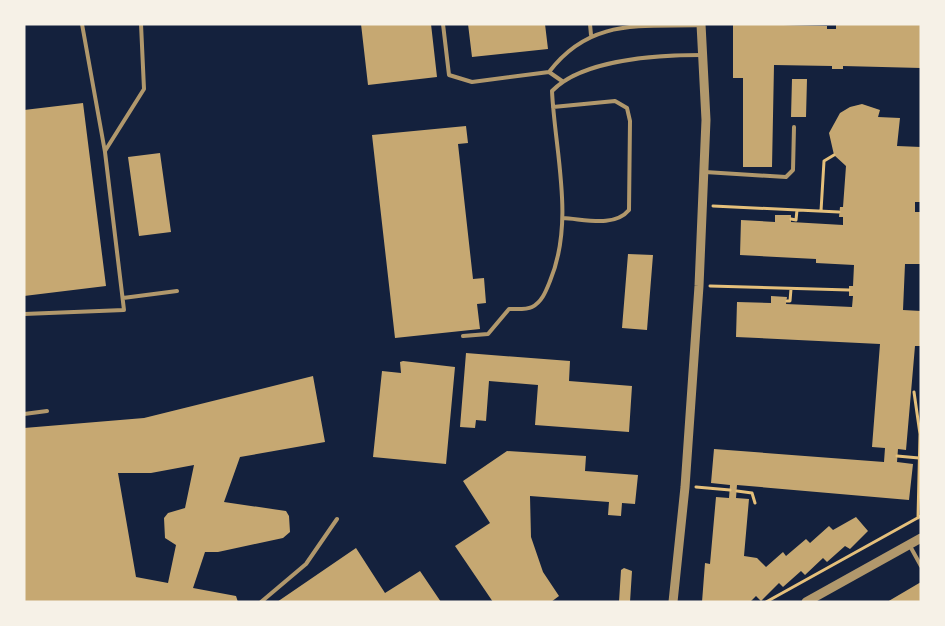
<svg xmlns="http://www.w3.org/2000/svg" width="945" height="626" font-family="Commissioner,sans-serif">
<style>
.building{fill:#c6a872;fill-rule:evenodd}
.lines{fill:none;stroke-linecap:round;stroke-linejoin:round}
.path{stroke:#e5c07b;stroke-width:3}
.service{stroke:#b1986c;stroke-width:4}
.tertiary{stroke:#b1986c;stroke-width:9}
</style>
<rect width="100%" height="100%" fill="#14213d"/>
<path class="building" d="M361 24H431L437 77 368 85Z
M468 24H545L548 49 472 57Z
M733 24 827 26V29H836V24H921V68L843 66V69H832V66L774 65 772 167H743V78H733Z
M792 79H807L806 117H791Z
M83 103 106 286 24 296V110Z
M862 104 880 110 878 117 900 118 897 146 921 147V202H915V212H921V264H905L903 310 921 311V346H915L906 450 898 449 897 462 913 464 909 500 737 485 736 498 749 499 744 556 757 558 766 567 783 552 786 556 806 539 810 543 829 526 833 530 856 517 868 531 850 549 845 546 827 562 823 558 805 575 801 571 783 587 779 583 761 601 756 596 750 602H702L705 563 710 564 716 497 729 498 730 485 711 483 714 449 884 462 885 448 872 447 880 344 736 337 737 302 771 303V296L787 297 786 304 852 307 853 296H849V286H853L854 265 816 263V259L740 255 741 220 775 222V215H791V222L843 225V217H839L840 207H843L846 166 834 155 829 133 840 113 850 107Z
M466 126 468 143 458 144 473 279 484 278 486 303 477 304 480 329 395 338 372 135Z
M160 153 171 232 139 236 128 157Z
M628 254 653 255 647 330 622 328Z
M466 353 570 361 569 381 632 386 629 432 535 425 538 385 489 381 486 421 476 420 475 428 460 427Z
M403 361 455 367 446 464 373 457 382 371 401 373 400 362Z
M313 376 325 442 240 457 224 502 286 511 289 516 290 532 283 538 218 552H205L193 588 236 596 238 602H24V428L144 418ZM194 465 185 508 168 513 164 518 165 538 176 545 168 583 136 577 118 473H151Z
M507 451 586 456 585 471 638 475 635 504 622 503 621 516 608 515 609 502 530 496 531 537 543 572 559 596 551 602H493L455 546 490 523 463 481Z
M356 548 385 593 420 571 441 602H277Z
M624 568 632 571 630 602H619L621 570Z
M921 582V602H887Z"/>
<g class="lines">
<path class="path" d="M713 206 839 212
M821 211 824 161 834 155
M791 219 796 220 797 210
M710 286 849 290
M787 301H790L791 289
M914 392 920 434 918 518
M897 456 919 458
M696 487 730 490
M737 491 752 493 755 503
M766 602 921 516"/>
<path class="service" d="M443 24 449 75 472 82 549 72 562 81
M590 24 591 35
M549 72C590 18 639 27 701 25
M553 107 615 101 627 108 630 121 629 210C614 228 584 219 563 218
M105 151 144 89 141 24
M705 172 786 177 793 170 794 127
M123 298 177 291
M24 314 124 310 105 152 82 24
M463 336 488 334 509 309C516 309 526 310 532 307 542 302 546 291 550 281 575 221 555 153 552 91 583 59 659 55 702 55
M24 414 47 411
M910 546 921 566
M261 602 306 564 337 519"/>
<path class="tertiary" d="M673 602 685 487 699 286 706 120 701 24
M806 602 921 538"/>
</g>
<rect width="945" height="626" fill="none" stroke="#f6f1e7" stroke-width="51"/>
</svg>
